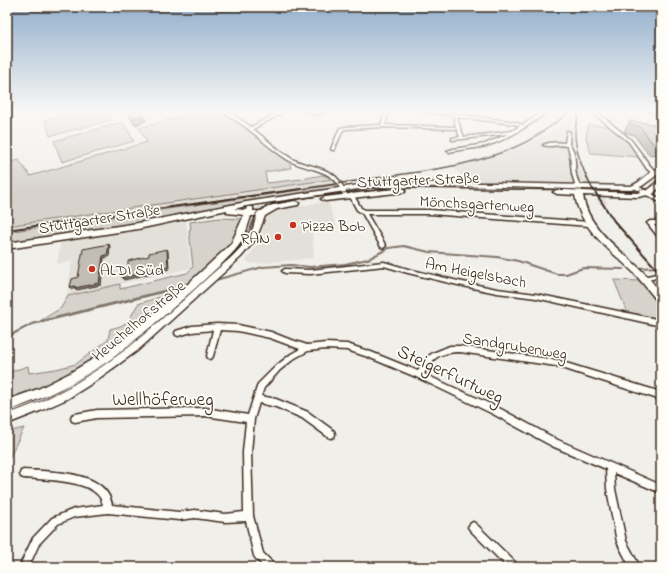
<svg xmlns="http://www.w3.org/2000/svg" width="668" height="574" font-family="'Indie Flower',sans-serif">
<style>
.built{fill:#e3e0da}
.green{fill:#d7d2cc;stroke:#897e75}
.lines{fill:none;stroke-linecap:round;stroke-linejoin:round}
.stream-far1{stroke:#80746b;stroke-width:2}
.stream{stroke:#80746b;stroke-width:2.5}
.street-casing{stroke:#3b2a1e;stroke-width:3}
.secondary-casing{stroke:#3b2a1e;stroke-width:3}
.street{fill:#fdfcf7;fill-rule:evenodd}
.secondary{fill:#fdfcf7;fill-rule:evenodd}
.tram{stroke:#3b2a1e;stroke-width:1}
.rail-far1{stroke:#3b2a1e;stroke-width:1.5}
.rail{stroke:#3b2a1e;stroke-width:2}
.wall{fill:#a6a29b;stroke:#3b2a1e}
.shaded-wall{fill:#87847e;stroke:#3b2a1e}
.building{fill:#c1bcb4;stroke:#3b2a1e}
.poi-dot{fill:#c8321e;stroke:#fdfcf7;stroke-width:1.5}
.labels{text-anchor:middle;stroke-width:3.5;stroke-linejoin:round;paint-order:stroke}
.street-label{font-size:16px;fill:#3b2a1e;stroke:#fdfcf7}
.poi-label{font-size:16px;fill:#3b2a1e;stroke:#fdfcf7;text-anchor:start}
.near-street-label{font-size:19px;fill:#3b2a1e;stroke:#fdfcf7}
</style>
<rect width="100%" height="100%" fill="#f1efea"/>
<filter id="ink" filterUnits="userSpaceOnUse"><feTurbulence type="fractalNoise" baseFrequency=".025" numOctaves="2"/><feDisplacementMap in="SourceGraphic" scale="8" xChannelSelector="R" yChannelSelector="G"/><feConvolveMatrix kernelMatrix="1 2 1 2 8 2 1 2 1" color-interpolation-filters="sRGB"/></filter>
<g filter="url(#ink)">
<path class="built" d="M566 121 571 122 572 133 570 135 576 160 588 186 527 183 469 184 453 167 475 162 521 147 544 136Z
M331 179 334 185 7 232V226Z
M587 184 596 185 600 190H634L637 192H601L608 204H599L592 192 587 191 585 190 590 189Z
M384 187 567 188 568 190 422 189H386L346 193V191Z
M337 192 340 194 277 204 261 210 258 209 256 207 266 203Z
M328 201 337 228 312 230 314 258 252 264 246 261 259 242 263 224 267 214 275 210Z
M252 215H256L243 245 143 338 81 382 7 415V409L169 309 250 220Z
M186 222 191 268 67 296 72 261 57 264 61 240Z"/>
<path class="green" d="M78 111H107L111 120 50 136 45 120Z
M193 111H220L233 117 274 151 289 161 291 168 265 172 267 183 302 179 322 175 333 179 7 226V163L19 160 30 176 147 142 139 128 194 113Z
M123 122 134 141 62 162 54 141Z
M588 125 611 126 628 141 639 157 591 153 586 138Z
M334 185 336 189 160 220 7 244V232Z
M220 218 244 219 231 245 186 285 40 321 61 308 68 296 120 284V289L187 273 193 267 189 230 191 229 190 222Z
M614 280 641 281 661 305V319L627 312Z
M181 290 166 304 93 363 28 395 7 402V373L28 366 29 373 56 369 76 364 108 340 110 329C131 324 128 320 138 304Z
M24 428 7 462V432Z"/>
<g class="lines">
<path class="stream-far1" d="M639 268 661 267
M212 281 263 267 291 265 310 267 345 264 368 259 389 248 404 246 429 252 497 257 518 261 557 274H566L583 268 623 269
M174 289 186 286"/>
<path class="stream" d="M7 337 32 324 178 288"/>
<g class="street-casing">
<path id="street" d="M221 111C232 111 242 121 251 127L281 111H286L253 129C266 139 278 150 292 159 306 166 327 167 337 178 342 183 345 190 348 196V197H344C340 190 338 181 331 177 318 168 302 168 288 160 273 151 261 139 247 128 239 122 230 117 221 111Z
M303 111 318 113 327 111C319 117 311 115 303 111Z
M385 111H389L385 125 456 127 454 116 419 111H433L515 122 523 125 543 111H548C532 124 505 141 486 146 474 149 461 149 449 152L447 151 453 149 485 144 508 134 453 140H452V138L460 137 457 129 383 127 346 129 343 130 334 150H332L331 149 340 128 346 127 381 125ZM457 117 514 124 520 126 512 131 464 137 460 128Z
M591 111H596L631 140 651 167 657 172V174H653L647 169 629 142Z
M648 111 661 112V114L650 112Z
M567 131 570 132 569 144C577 152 574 164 576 175 577 179 579 183 580 187L578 188 576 187 572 174 570 154 568 147C560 143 551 148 543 145 549 142 558 142 565 143Z
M634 186H638L661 199V203L634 188Z
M351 193 353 194 361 208 365 210H430L589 222 592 224 589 226 430 214H367L386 246 383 248 381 247 362 213 357 210 349 195Z
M650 221H661V225H654L661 233V239L659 238 648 224 647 223Z
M384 262 408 269 458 281 497 289 536 294 661 320V326L536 298 497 293 458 285 408 273 384 266 310 274 285 273 282 271 285 269 310 270Z
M661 273V277L643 281 640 279 643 277Z
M217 324 238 325 271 332 286 338 307 345 326 343 347 344 371 352 418 371 427 357 433 353 450 346H460L556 360 661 392V400L556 366 460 352C450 352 437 354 431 363 428 366 426 370 424 374L499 408 558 440 661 485V493L614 473 615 489 626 541 640 567H630L617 542 607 489 606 469 552 446 493 414 416 377 368 357 347 350 326 349 308 351 295 358 280 370 264 388 261 396 276 399 308 412 334 431 335 434 334 437 331 438 328 437 302 418 276 407 259 403 254 419 251 452 253 516 263 553 274 564 276 567H264L256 559 254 556 246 521 225 522 195 518 179 520 108 513 74 517 58 524 39 544 30 564V567H20L22 561 33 538 52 518 74 509 103 505C99 479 44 480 24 478L21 477 20 474 21 471 24 470C51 472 106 470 112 505L179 512 195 510 225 514 244 512 243 452 246 422 205 416 97 418 75 422 72 421 71 418 72 415 75 414 97 410 205 408 248 415 258 384 276 366 291 354 300 349 270 338 238 331 220 330 213 356 212 358 210 359 208 358 207 356 213 330 192 332 178 336 176 335 175 333 176 331 192 326Z
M473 522 476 524 517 564 519 567H507L470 530 468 527 470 524Z"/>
</g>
<g class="secondary-casing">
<path id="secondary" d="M661 167V172L642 186 631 190 582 189V191L638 193 648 190 661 180V186L653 194 638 197 583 195C587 227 617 247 638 267 647 275 654 284 661 293V303L658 302C650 292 642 282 634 273 611 250 580 230 575 195L557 194 553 192 557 190H575V189L372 187 246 206 234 209 246 210 247 207H253V211H261L272 205 295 201 299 203 298 205 277 209 265 216 256 239 241 257 137 351 91 384 67 399 40 411 7 424V412C25 406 43 399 60 390 111 363 153 326 195 288 212 272 235 258 248 238 253 232 254 223 257 216H251C248 226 244 240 236 249 224 263 208 276 194 289 158 323 120 355 77 380 55 393 31 402 7 412V400L38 389 68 374 98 356 126 336 179 292 231 244 244 215 227 213V210L138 229 7 249V243L138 223 246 202 372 183H497L631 186C642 182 649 171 661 167Z
M402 188H405V192L325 201 321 199 325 197Z"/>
</g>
<use href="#street" class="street"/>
<use href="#secondary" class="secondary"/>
<path class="tram" d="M7 414 41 401 72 385 102 366 130 346 183 300 235 252 246 238 257 212 266 206C386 178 510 188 632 192L648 188 661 176"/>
<path class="rail-far1" d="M579 111C578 118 575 126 575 133 575 153 584 173 593 190
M294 190C329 185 363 180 397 175 441 169 486 162 526 142 542 133 557 122 571 111"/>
<path class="rail" d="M593 189 614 221 661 274
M7 230 301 189"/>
</g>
<path class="wall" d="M127 112 146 121 135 125 130 117Z
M630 121 657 132 661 135V153L660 155H649L634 135 624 132Z"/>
<path class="shaded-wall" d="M144 115 146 121 135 125 132 119Z
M109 244 110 246 109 257 104 258 101 285 77 290 75 288 72 289 70 287 103 256Z
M167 249 168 251 169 269 124 280 122 278Z"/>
<path class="building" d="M141 111 144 115 132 119 127 112Z
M630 121 653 124 658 130 656 131 661 135V147L655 146 640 127 629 124Z
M109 244 107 255 103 256 99 283 75 288V286L70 287 72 279 78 277 83 249Z
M167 249 168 267 122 278 123 272 128 271V261L149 256V253Z"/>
</g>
<linearGradient id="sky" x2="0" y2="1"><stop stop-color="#91aecb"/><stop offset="0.58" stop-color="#f9f8f6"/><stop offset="1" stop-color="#f9f8f6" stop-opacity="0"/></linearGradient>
<rect width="668" height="192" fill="url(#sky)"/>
<g class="poi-dot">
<circle cx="293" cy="225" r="4"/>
<circle cx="278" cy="237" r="4"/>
<circle cx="92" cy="269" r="4"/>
</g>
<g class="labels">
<g class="street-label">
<text transform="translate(418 179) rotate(-2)" y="6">Stuttgarter Straße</text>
<text transform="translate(477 203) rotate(3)" y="6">Mönchsgartenweg</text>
<text transform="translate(99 218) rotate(-9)" y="6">Stuttgarter Straße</text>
<text transform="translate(476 272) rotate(11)" y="6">Am Heigelsbach</text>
<text transform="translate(138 320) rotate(-40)" y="6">Heuchelhofstraße</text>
<text transform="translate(515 345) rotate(9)" y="6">Sandgrubenweg</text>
</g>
<g class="poi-label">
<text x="301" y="231">Pizza Bob</text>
<text x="270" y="243" text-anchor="end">RAN</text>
<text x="100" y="275">ALDI Süd</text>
</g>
<g class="near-street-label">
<text transform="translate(451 373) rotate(25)" y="7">Steigerfurtweg</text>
<text x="163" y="405">Wellhöferweg</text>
</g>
</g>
<rect width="668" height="574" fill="none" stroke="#fdfcf7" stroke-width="24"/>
<rect x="12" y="12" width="644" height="550" fill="none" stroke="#3b2a1e" stroke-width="1.5" filter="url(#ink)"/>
</svg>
